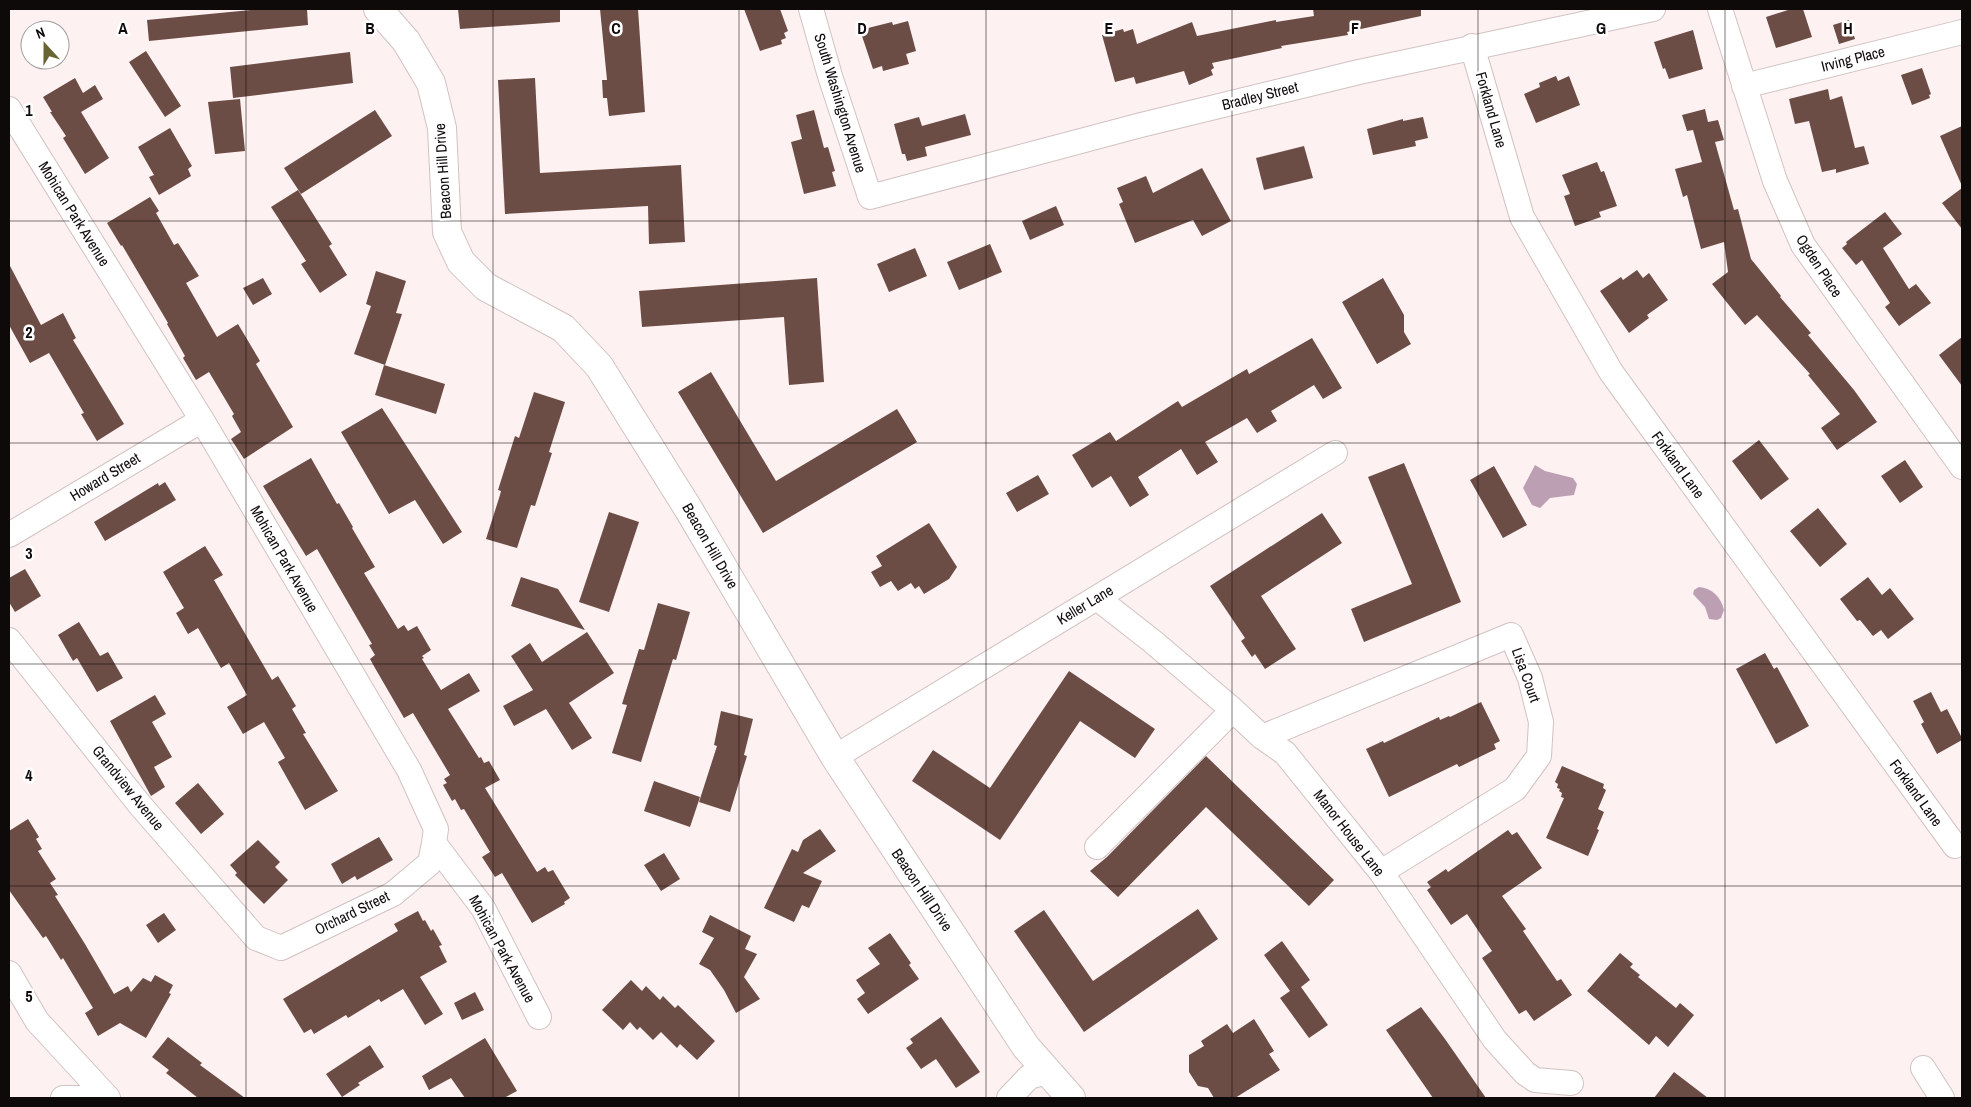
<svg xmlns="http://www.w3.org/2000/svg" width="1971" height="1107" font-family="'Archivo Narrow',sans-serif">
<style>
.water{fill:#bd9fb3}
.building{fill:#6c4d46}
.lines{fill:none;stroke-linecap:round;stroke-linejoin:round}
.minor-casing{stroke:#d1c2c2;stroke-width:26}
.tertiary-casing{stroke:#d1c2c2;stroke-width:30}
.minor{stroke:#fff;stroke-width:24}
.tertiary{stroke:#fff;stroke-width:28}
.grid{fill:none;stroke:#0f0a0a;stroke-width:1;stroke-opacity:0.55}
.labels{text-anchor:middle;stroke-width:5;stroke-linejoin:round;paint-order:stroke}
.street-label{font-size:15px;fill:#0f0a0a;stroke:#fff}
.grid-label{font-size:16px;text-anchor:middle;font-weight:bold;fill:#0f0a0a;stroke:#fff;stroke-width:5;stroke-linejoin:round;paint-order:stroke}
</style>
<rect width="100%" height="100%" fill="#fef1f2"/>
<path class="water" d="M1535 465 1545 471 1573 478 1577 484 1574 495 1550 498 1540 508 1532 505 1523 488Z
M1699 587C1712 588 1721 597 1724 610L1721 618 1717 620 1709 619 1705 607 1693 594 1694 590Z"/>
<path class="building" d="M261 9H307L308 25 149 41 147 20Z
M458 9H560V22L460 29Z
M600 9H638L645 112 609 116 607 98H603L602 80H607Z
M744 9H780L788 31 784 33 786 38 781 40 782 44 760 51Z
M1313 9H1421V16L1347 32 1348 35 1281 46 1282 48 1212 63 1214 68 1211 70 1213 75 1189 85 1184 71 1136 84 1134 77 1115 82 1102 35 1123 29 1124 32 1133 29 1137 44 1192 22 1197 36 1276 20V22L1314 16Z
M1791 9H1803L1812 37 1776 48 1766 17Z
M1849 20 1855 39 1839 44 1833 25Z
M908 21 916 51 906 54 909 64 883 71 882 66 873 69 860 30 892 22 893 25Z
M1693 30 1703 69 1669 79 1665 68 1663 69 1654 42Z
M146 51 181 106 165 117 129 62Z
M350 52 353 83 233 98 230 67Z
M1922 68 1931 94 1929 95 1930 98 1912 105 1901 75Z
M1556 76 1558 81 1569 76 1580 105 1536 123 1524 94 1540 87 1539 83Z
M75 78 83 93 95 85 103 99 81 112 109 158 85 174 63 138 66 136 50 112H52L43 97Z
M535 78 540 173 681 165 685 242 649 244 648 206 505 214 498 80Z
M1828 89 1830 100 1842 96 1855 148 1864 146 1869 164 1836 173V169L1822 172 1809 121 1795 124 1789 99Z
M240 99 245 151 215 154 208 102Z
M1705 109 1708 122 1718 120 1724 140 1715 142 1734 210 1738 209 1751 259 1781 296 1780 297 1811 333 1808 335 1854 390 1877 422 1837 450 1821 428 1840 414 1808 375 1810 374 1757 315 1745 325 1712 284 1728 272 1724 242 1701 249 1687 195 1683 197 1675 169 1702 162 1693 130 1687 131 1682 115Z
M375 110 392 136 301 194 284 168Z
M814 110 824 148 828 147 835 171 832 172 836 186 804 194 791 142 802 139 796 115Z
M965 114 971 135 925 147 927 156 907 161 905 154H902L894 124 919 117 922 126Z
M1423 117 1428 138 1415 141 1416 146 1373 155 1367 129 1403 119V121Z
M1962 126V186L1940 136Z
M170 128 192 166 188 169 191 176 159 195 149 177 154 175 138 147Z
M1304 146 1313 178 1264 190 1256 158Z
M1597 162 1601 172 1604 171 1617 206 1599 212 1601 217 1575 226 1564 196 1570 194 1562 175Z
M1202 168 1231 221 1202 236 1193 220 1135 243 1119 204 1123 202 1117 188 1146 176 1153 193Z
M1962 188V229L1942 203Z
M298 190 332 244 329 246 347 275 320 293 301 264 306 261 271 207Z
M150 197 159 211 156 213 174 245 178 243 199 276 186 283 217 337 238 324 260 361 256 364 293 427 244 459 231 439 241 432 232 416 234 414 209 372 196 380 183 358 185 356 167 324 168 323 122 245 121 246 107 223Z
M1056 206 1064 225 1030 240 1022 221Z
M1885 212 1902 234 1883 248 1909 289 1916 284 1931 303 1899 326 1885 307 1890 303 1862 260 1856 265 1842 248 1847 244 1846 242Z
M990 244 1002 272 959 290 947 262Z
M915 248 927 276 889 292 877 264Z
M9 264 41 325 63 313 76 338 73 340 124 424 97 441 81 414 84 413 49 353 30 363 9 325Z
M1637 270 1643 278 1649 273 1668 300 1647 315 1649 318 1629 333 1600 291 1621 277 1623 280Z
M376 271 406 281 396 313 402 314 385 365 354 354 371 306 366 304Z
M263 278 272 294 253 305 243 288Z
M817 278 824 382 789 385 784 317 642 327 639 291Z
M1383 278 1404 315V332L1411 344 1377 364 1342 302Z
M1962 337V386L1939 355Z
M1312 338 1342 388 1323 399 1314 385 1271 411 1277 421 1257 433 1247 418 1205 442 1218 462 1197 475 1181 449 1138 477 1149 495 1130 507 1111 476 1092 488 1072 455 1110 432 1116 441 1178 401 1182 407 1247 369 1249 374Z
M384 365 445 384 436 414 375 395Z
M711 372 776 481 897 409 917 442 763 533 678 392Z
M534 392 565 402 549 452 552 453 535 506 531 505 517 548 486 539 500 495 501 491 498 490 515 436 519 438Z
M382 408 462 532 443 544 415 500 389 514 341 432Z
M1759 440 1789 479 1761 500 1732 461Z
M311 458 337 504 339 503 353 527 352 528 375 567 364 573 398 629 404 625 408 631 417 626 431 650 422 656 424 658 422 659 441 690 469 673 480 691 448 709 479 758 481 757 484 763 489 761 500 780 485 788 537 872 545 867 548 872 553 870 570 898 564 902 565 904 532 923 502 873 495 877 482 857 490 852 464 809 461 810 455 799 452 801 443 785 447 783 444 779 450 775 413 713 404 718 375 668 370 659 375 655 369 645 372 644 317 549 306 556 263 486Z
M1905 460 1923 487 1900 503 1881 476Z
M1404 463 1461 602 1364 642 1351 609 1412 584 1368 477Z
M1494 466 1527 525 1503 538 1470 480Z
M1038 475 1049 494 1017 512 1006 493Z
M165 482 176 500 105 541 94 522 158 483 159 486Z
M1818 508 1847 544 1820 567 1790 531Z
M609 512 639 522 609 612 579 602Z
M1322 513 1342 543 1261 596 1296 649 1265 669 1255 654 1252 657 1241 641 1245 638 1210 586Z
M929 523 957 567 949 579 924 594 919 586 915 589 911 583 898 591 891 581 880 587 871 572 882 566 876 556Z
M205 546 223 575 214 580 272 680 278 676 296 706 292 709 306 733 303 734 338 791 305 810 278 762 285 758 264 722 243 734 227 707 247 695 229 663 221 668 198 628 188 634 176 613 184 608 163 572Z
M25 569 41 596 15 612 9 602V578Z
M521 577 558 589 585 630 511 606Z
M1868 577 1882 595 1890 588 1914 619 1888 639 1881 630 1873 636 1860 620 1857 621 1840 599Z
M658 603 690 612 676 660 673 659 641 762 612 753 627 705 622 704 639 649 644 650Z
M79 622 100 656 108 652 123 678 97 692 77 658 73 661 58 635Z
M587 632 614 673 569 703 592 738 572 750 546 709 514 726 503 706 533 690 511 656 530 643 542 662Z
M1765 653 1774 669 1777 667 1809 726 1776 744 1736 669Z
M1069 671 1155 729 1135 758 1080 721 1000 840 912 781 933 750 990 788Z
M1931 692 1941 712 1947 709 1962 738V740L1937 754 1921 724 1924 722 1913 701Z
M155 695 166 714 152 722 172 757 154 767 165 787 151 796 110 721Z
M1481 702 1500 741 1494 744 1496 749 1459 767 1457 764 1389 797 1366 749 1383 741 1384 743 1439 717 1440 720 1449 716 1450 717Z
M721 711 753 719 744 755 747 756 730 812 699 802 717 746 714 745Z
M1206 756 1334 880 1309 906 1206 807 1118 897 1090 871 1107 857Z
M1562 766 1604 784 1603 788 1606 790 1598 809 1604 812 1597 829 1599 830 1588 856 1546 838 1564 798 1561 797 1562 793 1559 791 1560 789 1557 788 1558 784 1555 782Z
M654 781 700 797 690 827 644 811Z
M198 783 224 814 201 834 175 803Z
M28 819 39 837 36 839 42 849 38 851 56 879 50 883 58 895 55 896 85 944 114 994 128 986 131 992 143 978 151 982 155 975 173 985 169 993 171 994 146 1038 120 1023 98 1036 85 1013 93 1008 63 958 61 960 46 936 43 938 9 890V831Z
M820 829 836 851 803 873 822 881 809 908 802 905 794 922 764 908 792 849 798 852 803 840Z
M1508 830 1512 835 1517 832 1542 868 1502 896 1526 929 1523 931 1557 981 1561 979 1572 995 1534 1021 1526 1010 1519 1014 1482 958 1492 951 1467 914 1451 925 1427 890 1431 887 1427 882 1446 869 1448 872Z
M379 837 393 860 357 880 355 876 342 884 331 864Z
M258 840 280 862 275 867 288 880 264 904 235 875 237 873 230 865Z
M664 853 680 879 661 891 644 865Z
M1198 909 1218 939 1084 1032 1014 931 1044 910 1093 981Z
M418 911 423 921 425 920 431 931 433 929 442 945 439 946 447 962 420 977 443 1014 425 1025 403 989 381 1002 379 999 348 1018 346 1015 314 1034 311 1029 304 1033 283 999 398 931 394 924Z
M164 913 176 930 158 943 146 925Z
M710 915 751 936 745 949 757 954 744 977 760 999 736 1013 724 990 710 970 699 964 714 938 702 932Z
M890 933 911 963 909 965 919 979 868 1014 857 999 865 993 856 980 880 964 868 948Z
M1282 941 1310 980 1301 987 1328 1025 1309 1038 1280 998 1290 991 1264 955Z
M1620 953 1633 964 1630 967 1640 975 1638 977 1676 1008 1680 1003 1694 1015 1668 1047 1656 1036 1649 1045 1587 991Z
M631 980 642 991 646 986 660 1000 663 996 675 1008 678 1005 715 1041 697 1060 680 1044 677 1048 661 1032 653 1040 640 1027 637 1030 630 1022 623 1030 602 1010Z
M475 992 484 1010 462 1020 454 1003Z
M1421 1007 1445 1039 1486 1098H1433L1386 1030Z
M941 1017 980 1072 956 1088 936 1059 921 1069 906 1048 913 1043 910 1039Z
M1254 1019 1274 1051 1269 1054 1280 1070 1235 1098H1214L1208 1088 1198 1086 1189 1072V1055L1204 1046 1201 1041 1227 1024 1233 1033Z
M168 1037 202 1063 200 1065 245 1098H198L166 1073 169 1070 152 1057Z
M485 1038 517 1091 504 1098H465L451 1078 429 1090 422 1076Z
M370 1045 384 1067 358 1083 360 1085 342 1097 326 1074Z
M1674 1072 1708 1098H1654Z"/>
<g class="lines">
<g class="minor-casing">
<path id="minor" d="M811 9 830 76 870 197 1141 125 1359 72 1653 9
M1720 9 1775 181 1803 245 1962 467
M1472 46 1522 217 1611 372 1955 846
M1744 86 1962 32
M9 109 202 420 409 770 436 829 434 843 483 908 539 1017
M9 535 202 420
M1097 598 1152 641 1233 710 1262 737 1285 753 1381 872 1495 1040 1525 1073 1535 1080 1571 1083
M9 640 140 805 256 938 281 948 393 894 430 863 434 843
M1262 737 1511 635 1530 678 1541 722 1539 756 1515 789 1381 872
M835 757 1335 453
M1097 847 1233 710
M9 973 37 1021 108 1098
M1923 1068 1942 1098
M63 1098H86
M1009 1098 1029 1077 1048 1072"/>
</g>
<g class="tertiary-casing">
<path id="tertiary" d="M378 9 406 41 431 83 442 128 447 232 461 262 486 287 563 328 599 366 689 510 835 757 1026 1047 1071 1098"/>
</g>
<use href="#minor" class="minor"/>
<use href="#tertiary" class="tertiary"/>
</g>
<path class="grid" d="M246 9V1098M493 9V1098M739 9V1098M986 9V1098M1232 9V1098M1478 9V1098M1725 9V1098M9 221H1962M9 443H1962M9 664H1962M9 886H1962"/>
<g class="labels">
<g class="street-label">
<text transform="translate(1853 59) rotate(-14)" y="5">Irving Place</text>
<text transform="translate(1260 96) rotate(-14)" y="5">Bradley Street</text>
<text transform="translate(840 103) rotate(73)" y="5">South Washington Avenue</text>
<text transform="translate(1491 110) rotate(74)" y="5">Forkland Lane</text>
<text transform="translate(443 171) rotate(-94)" y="5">Beacon Hill Drive</text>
<text transform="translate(74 214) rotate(58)" y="5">Mohican Park Avenue</text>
<text transform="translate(1819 266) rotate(57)" y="5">Ogden Place</text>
<text transform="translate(1678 465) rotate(54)" y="5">Forkland Lane</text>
<text transform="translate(105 477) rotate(-31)" y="5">Howard Street</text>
<text transform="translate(710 546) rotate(60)" y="5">Beacon Hill Drive</text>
<text transform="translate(284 559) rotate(60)" y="5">Mohican Park Avenue</text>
<text transform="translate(1085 605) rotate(-31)" y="5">Keller Lane</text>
<text transform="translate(1526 675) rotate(70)" y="5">Lisa Court</text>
<text transform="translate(128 788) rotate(51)" y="5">Grandview Avenue</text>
<text transform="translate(1916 793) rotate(54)" y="5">Forkland Lane</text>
<text transform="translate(1349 833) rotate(52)" y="5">Manor House Lane</text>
<text transform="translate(922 890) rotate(56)" y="5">Beacon Hill Drive</text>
<text transform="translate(352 913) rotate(-26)" y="5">Orchard Street</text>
<text transform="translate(502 949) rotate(61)" y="5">Mohican Park Avenue</text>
</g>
</g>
<g class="grid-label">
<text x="123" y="34">A</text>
<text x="370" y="34">B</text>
<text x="616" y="34">C</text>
<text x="862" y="34">D</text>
<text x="1109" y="34">E</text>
<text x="1355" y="34">F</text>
<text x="1601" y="34">G</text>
<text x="1848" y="34">H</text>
<text x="29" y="116">1</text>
<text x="29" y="338">2</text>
<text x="29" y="559">3</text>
<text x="29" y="781">4</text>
<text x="29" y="1002">5</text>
</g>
<rect width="1971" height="1107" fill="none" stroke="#0f0a0a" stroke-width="20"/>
<g transform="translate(45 45) rotate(339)"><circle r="24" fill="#ffffff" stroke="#9f9d9d"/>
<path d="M0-4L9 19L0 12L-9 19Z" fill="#676532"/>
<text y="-8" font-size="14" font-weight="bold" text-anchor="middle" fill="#0f0a0a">N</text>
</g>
</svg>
